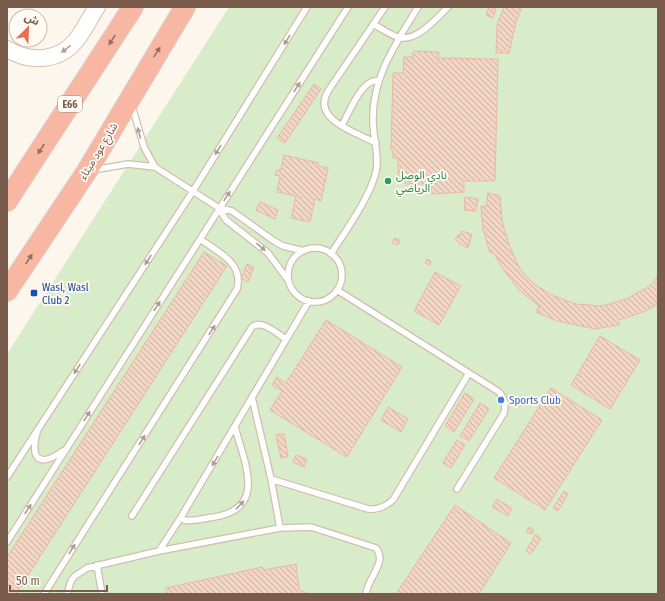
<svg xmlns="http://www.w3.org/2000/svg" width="665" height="601" font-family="'Fira Sans Condensed','Noto Sans Arabic',sans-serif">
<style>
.pitch{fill:#d8ecc9}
.building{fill:url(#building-back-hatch);stroke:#e6bba3}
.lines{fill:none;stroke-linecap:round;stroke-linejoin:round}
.lane-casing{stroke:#d1beb0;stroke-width:8}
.secondary-casing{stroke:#d6c0b0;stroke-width:18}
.highway-casing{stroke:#dad1cd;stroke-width:22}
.lane{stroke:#fff;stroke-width:5.5}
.secondary{stroke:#fff;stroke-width:16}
.highway{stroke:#f7b7a3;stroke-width:20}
.oneway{fill:#936e5e}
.oneway2{fill:#af9d94}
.leisure-dot{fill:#2e9e5b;stroke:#fffaf3;stroke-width:1.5}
.transit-dot{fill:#1a4fb4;stroke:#fffaf3;stroke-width:1.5}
.shop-dot{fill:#3f7fe0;stroke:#fffaf3;stroke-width:1.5}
.labels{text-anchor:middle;stroke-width:3.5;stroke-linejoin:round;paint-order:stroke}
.shield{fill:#fffaf3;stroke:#a28b7f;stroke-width:1}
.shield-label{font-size:10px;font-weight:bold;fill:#7a5c4d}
.street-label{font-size:11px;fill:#7a5c4d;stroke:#fffaf3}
.leisure-label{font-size:11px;fill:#27864d;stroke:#fffaf3;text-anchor:start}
.transit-label{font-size:11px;fill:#164399;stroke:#fffaf3;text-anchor:start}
.shop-label{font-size:11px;fill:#366cbe;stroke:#fffaf3;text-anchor:start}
</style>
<defs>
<pattern id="building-back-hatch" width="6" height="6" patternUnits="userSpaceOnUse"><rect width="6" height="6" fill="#f3d5c3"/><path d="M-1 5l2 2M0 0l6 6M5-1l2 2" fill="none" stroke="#cab0a1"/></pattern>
</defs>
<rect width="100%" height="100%" fill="#fdf6ec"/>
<path class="pitch" d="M229 7H658V594H7V354Z"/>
<path class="building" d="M489 7 496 9 493 18 486 15Z
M504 7H522L516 22 509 53H496L497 25Z
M413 51 439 52 438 58 498 59 495 181H464V192L432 194 431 184H405V176H398V158H393V150H391L393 73H403L404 57H413Z
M314 84 321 89 285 143 277 138Z
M284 155 319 163 318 166 328 168 321 201 315 199 310 222 291 218 296 196 277 192 280 176 275 175 277 170H281Z
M488 193 500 196 502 220 509 245 520 269 534 284 554 296 576 304 602 306 626 299 650 286 658 276V304L646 311 619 320V325L595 329 557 321 536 312 539 306 519 290 503 269 494 253H490L483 229 481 206 486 207Z
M465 197 478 199 476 211 464 210Z
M260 202 278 210 275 219 256 210Z
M462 231 472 234 468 248 459 244 460 242 455 240 458 235 460 236Z
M394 238 400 240 398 245 392 243Z
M204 252 227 266 16 594H7V557Z
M427 259 431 261 430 265 425 263Z
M247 264 254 267 248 282 241 278Z
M435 272 461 286 439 325 414 311Z
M326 320 402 367 347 457 270 410 282 391 272 385 277 377 286 383Z
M600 336 640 360 610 409 571 385Z
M551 388 602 420 545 510 494 478Z
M465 393 474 399 454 432 445 426Z
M480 403 489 409 469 441 460 436Z
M388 407 408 419 401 432 381 420Z
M284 434 288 456 281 458 276 435Z
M457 440 465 445 451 468 443 463Z
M296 455 307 459 304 467 293 462Z
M564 491 568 494 558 511 553 508Z
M497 499 512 508 508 516 492 507Z
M455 505 511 543 479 594H396Z
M529 527 534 530 532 534 526 532Z
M536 534 541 538 531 554 526 551Z
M296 564 299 589 307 594H166V588L262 567 264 570Z"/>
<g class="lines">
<g class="lane-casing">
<path id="lane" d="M373 24C381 28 390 35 398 37 416 43 437 18 448 7
M132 106 144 147 155 167
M342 125C349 113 362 78 378 81
M376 143C356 132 311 120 328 91L385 7
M93 170 128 164 155 167 219 208 232 211 274 241 283 246 304 251
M219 208 226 220 268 253 288 280
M288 275a27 27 0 1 1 54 0a27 27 0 1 1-54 0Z
M331 254C346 230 369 199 376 172 380 153 372 136 373 118 373 75 397 42 418 7
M337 290 499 392C505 399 506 404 504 413L457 489
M252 397 271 479 280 528
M235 427C244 462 268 509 214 517 205 518 193 522 184 520L181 517 309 301
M37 432C30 459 39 468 63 451
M7 477 193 191 307 7
M271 479 368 509C378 510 385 507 393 500L469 373
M132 516 252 327C262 319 276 333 286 339
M7 542 348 7
M159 551 181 517
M97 565 102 594
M44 594 237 289C244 263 218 252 200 239
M67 594 71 581 75 576 87 568 159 551 280 528 311 527 376 548C388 563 367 578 366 594"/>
</g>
<g class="secondary-casing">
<path id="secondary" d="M7 49C30 63 60 62 77 39 85 29 90 17 97 7"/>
</g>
<g class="highway-casing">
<path id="highway" d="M7 201 133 7
M7 291 87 171 185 7"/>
</g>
<use href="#lane" class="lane"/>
<use href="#secondary" class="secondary"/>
<use href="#highway" class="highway"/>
</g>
<defs><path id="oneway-solid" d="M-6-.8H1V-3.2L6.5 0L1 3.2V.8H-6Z"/></defs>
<g class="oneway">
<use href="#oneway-solid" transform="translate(112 40) rotate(123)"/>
<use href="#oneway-solid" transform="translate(157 52) rotate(-58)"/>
<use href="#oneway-solid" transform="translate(41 149) rotate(123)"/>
<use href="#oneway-solid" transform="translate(29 259) rotate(-57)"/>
</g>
<g class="oneway2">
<use href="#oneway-solid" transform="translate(287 40) rotate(122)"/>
<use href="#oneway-solid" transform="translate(66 49) rotate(144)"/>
<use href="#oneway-solid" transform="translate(297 87) rotate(-57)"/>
<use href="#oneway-solid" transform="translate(139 133) rotate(-106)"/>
<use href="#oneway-solid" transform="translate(218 150) rotate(122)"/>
<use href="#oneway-solid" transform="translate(227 196) rotate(-57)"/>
<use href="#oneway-solid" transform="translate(261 247) rotate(40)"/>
<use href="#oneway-solid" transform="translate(148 260) rotate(123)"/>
<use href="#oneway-solid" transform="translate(157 306) rotate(-57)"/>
<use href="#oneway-solid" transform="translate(212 330) rotate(-58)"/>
<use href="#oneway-solid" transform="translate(77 369) rotate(123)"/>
<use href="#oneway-solid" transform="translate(87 416) rotate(-57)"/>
<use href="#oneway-solid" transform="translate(142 440) rotate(-58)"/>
<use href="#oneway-solid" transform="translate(215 461) rotate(121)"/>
<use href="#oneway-solid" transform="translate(240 505) rotate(-47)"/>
<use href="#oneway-solid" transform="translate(28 509) rotate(-57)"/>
<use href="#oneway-solid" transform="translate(72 549) rotate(-58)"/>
</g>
<circle class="leisure-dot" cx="388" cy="181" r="4"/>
<rect class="transit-dot" x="30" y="289" width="8" height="8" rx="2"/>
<circle class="shop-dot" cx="501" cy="400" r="4"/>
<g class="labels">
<rect class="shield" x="58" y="96" width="24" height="16" rx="3"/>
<g class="shield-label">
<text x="70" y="108">E66</text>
</g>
<g class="street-label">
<text transform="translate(98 151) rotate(-59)" y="4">شارع عود ميثاء</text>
</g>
<g class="leisure-label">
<text x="396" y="179">نادي الوصل<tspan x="396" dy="13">الرياضي</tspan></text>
</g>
<g class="transit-label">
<text x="42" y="291">Wasl, Wasl<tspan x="42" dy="13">Club 2</tspan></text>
</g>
<g class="shop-label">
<text x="509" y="404">Sports Club</text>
</g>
</g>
<rect width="665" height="601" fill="none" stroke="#7a5c4d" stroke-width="16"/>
<g transform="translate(28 28) rotate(24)"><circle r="19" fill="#fffaf3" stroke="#cabbb1"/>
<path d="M0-3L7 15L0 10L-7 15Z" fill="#e76f51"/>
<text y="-6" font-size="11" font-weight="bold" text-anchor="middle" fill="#7a5c4d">ش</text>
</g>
<path d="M10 585v6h97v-6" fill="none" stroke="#7a5c4d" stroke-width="2"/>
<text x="16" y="585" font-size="12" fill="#7a5c4d" stroke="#fffaf3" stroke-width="3" paint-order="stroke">50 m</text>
</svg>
